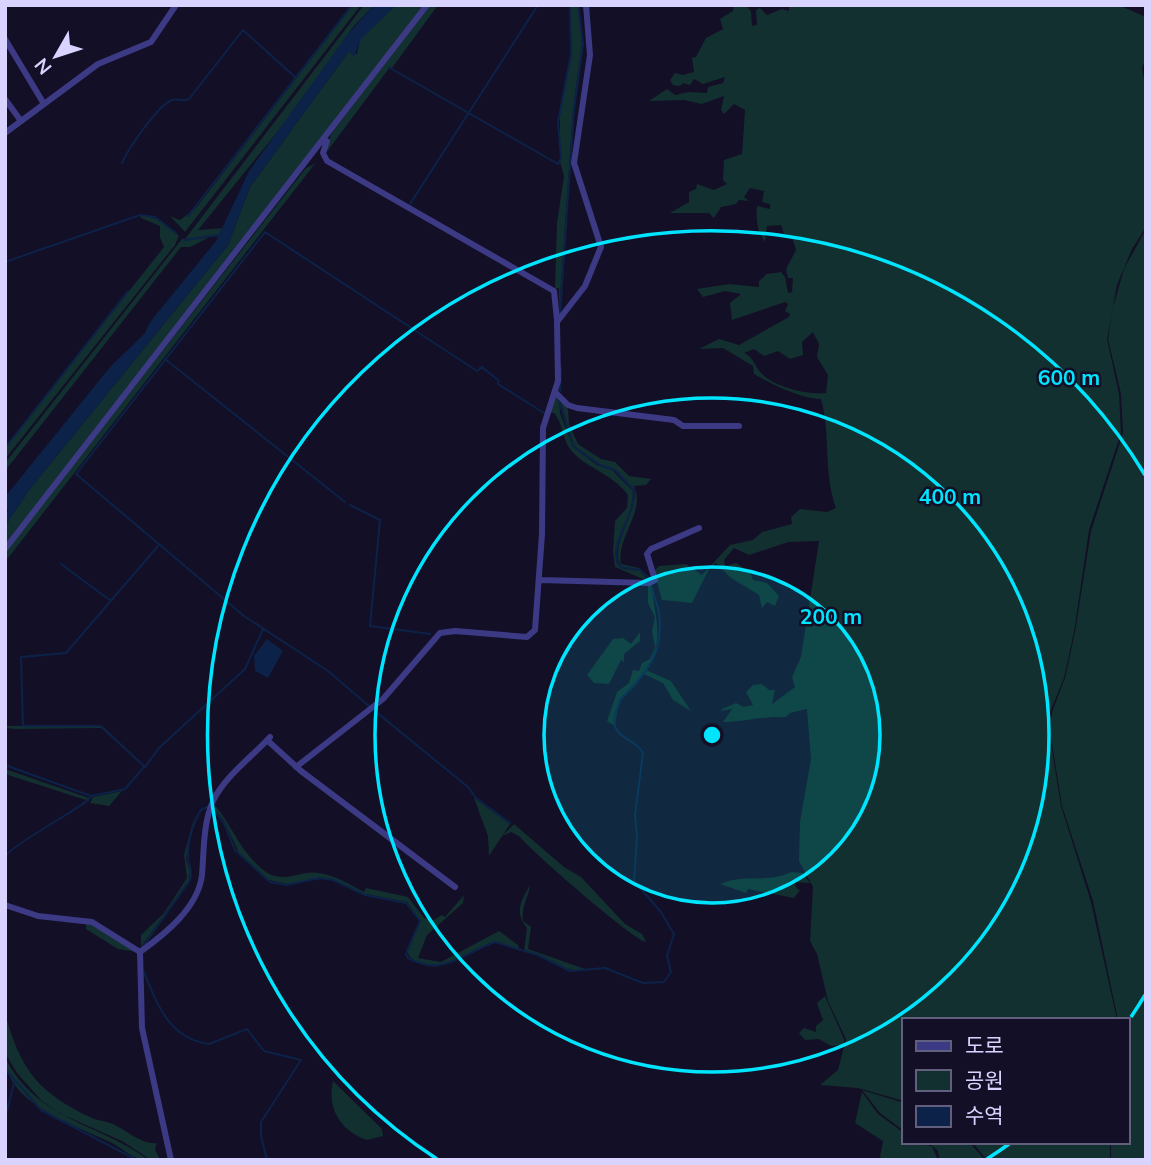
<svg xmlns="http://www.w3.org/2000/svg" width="1151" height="1165" font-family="Mulish,'Noto Sans KR',sans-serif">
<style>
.green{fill:#12302f;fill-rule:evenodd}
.water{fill:#0c2248}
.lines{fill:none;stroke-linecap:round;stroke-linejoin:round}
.stream{stroke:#0c2248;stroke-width:2}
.street{stroke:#3d3a85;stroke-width:6}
.ring{fill:none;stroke:#00e5ff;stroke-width:3.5}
.centre{fill:#00e5ff;stroke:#130f26;stroke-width:3.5}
.ring-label{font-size:21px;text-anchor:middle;font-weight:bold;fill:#00e5ff;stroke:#130f26;stroke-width:5;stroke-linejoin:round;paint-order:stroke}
</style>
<rect width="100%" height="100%" fill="#130f26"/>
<path class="green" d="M353 5H361L185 232 170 216 180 220 196 208Z
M364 5H374L353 27 300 104 198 230 224 228 219 235 185 239Z
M425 5 5 547V526L29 490 228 245 250 187 349 51 357 54 360 39 395 6Z
M429 5H438L392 68 390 67 326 153 331 134Z
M570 5H578L582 44 573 109 559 313V288L555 289 557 223 564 176 560 162V107L572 54Z
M734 5H745L751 11 752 26 757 25 756 10 760 8 767 15 782 9 789 11V5H1118L1146 17V56L1142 69 1146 91V227L1132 249 1117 285 1107 339 1119 394 1121 433 1089 530 1074 632 1064 678 1050 712 1049 731 1061 806 1091 902 1117 1020H904V1101L858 1088 820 1085 838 1070 846 1039 828 1001 817 954 810 941 813 887 799 861 800 822 811 759 807 709 790 713 786 717C760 716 745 722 723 722L732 709 721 711 722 709 736 703 744 707 753 705 746 692 753 685 762 684 769 690H775L772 704 795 687 792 677 801 657 819 541 788 542 749 555 734 548 724 560 725 566 736 563 750 572 753 580 767 583 779 596 775 606 767 602 762 608 759 595 731 578 716 563 710 567 692 603 662 600 654 571 659 566 686 564 702 575 730 545 753 540 762 532 792 524 791 517 800 509 827 512 836 508C823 472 831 435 821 399 802 399 771 384 754 374L753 366 723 348 699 349 719 339 739 345 789 317 790 314 785 311 788 304 785 302 732 320 730 303 741 294 725 291 703 297 697 289 729 284 759 287V281L767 274 781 272 785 277 788 293 792 292 793 278H788L786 269 796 250 792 237 784 234 781 225 767 226 765 242C757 230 756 223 757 206L770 209V204L762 202 764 191 750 188 744 197 749 201 739 200 736 204 721 207 714 218 709 213H670L689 202V192L696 189 697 184 714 190 727 184 723 180 724 160 742 154 745 110 734 104 724 114 721 110 724 96 702 104 684 100 649 101 667 89 675 95 689 92 707 93 708 87 723 83 725 77 703 84 694 79 690 85 683 83 680 86 673 85 670 80 675 73 683 75 694 72 692 58 696 57 706 38 723 29 720 19 733 11ZM813 332 819 344 817 357 828 375 826 393C807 395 775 387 762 374 754 366 754 357 744 353L754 349 764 356 778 351 790 359 803 355 802 342Z
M319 162 314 165 5 562V552L306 168Z
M147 215 163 222 179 236 175 245 5 459V448L164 247 160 237V226L141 218 140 216Z
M1146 229V1160H1111V1142H1128V1020H1118L1093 901 1062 806 1050 731 1052 712 1065 678 1075 632 1091 531 1123 433 1121 394 1108 339 1112 311 1124 269Z
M208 238 190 247H181L5 471V463L182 239Z
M555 396 559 398 560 413 573 447 597 465 612 470 633 491C633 517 616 536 616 562L624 569 640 571 650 582 615 567 613 551 615 521 627 508 628 495C612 473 583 467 570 449 562 438 563 423 554 413L548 412Z
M560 400 568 409 569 424 578 444 601 459 615 462 629 476 651 479 646 485 634 486C646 512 616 537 621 564L639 568 644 572 622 567C607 550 637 513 635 490L616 471 601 465 574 446Z
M648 585H651C658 632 666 645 635 686 630 692 623 694 619 700L615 726 607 721 617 692 629 683 633 670 639 671 642 663 650 659 655 647 652 631 655 617 648 603Z
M640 632V641L624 654V662L621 660 609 684 594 683 587 675 613 639 623 638 631 644Z
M646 670 671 681 691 711 673 700 663 683 644 674Z
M5 726H101L143 766 101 728 16 729 5 728Z
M5 769 89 798V801L5 774Z
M122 791 109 806 90 803 93 797Z
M474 798 510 824 489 856 488 836Z
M214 804C232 825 239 850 262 869 282 886 300 870 318 873 335 875 349 884 364 892L366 888 408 897 424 918 434 920 442 915 445 917 464 895 463 903 427 935 418 958 441 962 499 931 518 945 520 951 496 942 440 966C429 968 417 964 409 956L407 949 420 921 407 902 365 894 328 878 287 884 269 880 239 853 224 821 212 806Z
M195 814 186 859 190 871 189 880 141 947V935L164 913 187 878 184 855Z
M514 824 564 867 581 877 625 924 642 934 646 942C633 940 531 851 519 836L511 832 502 836Z
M791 872 803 873 810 883 794 882 797 889 800 890 794 898 748 889 746 893 720 884C744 873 767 884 791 872Z
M530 885C529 896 521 906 523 921L531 927 528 949 585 969C561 975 546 954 524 952L527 928C514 912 521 901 530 885Z
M86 922 138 952 118 949 86 929Z
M825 996 844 1039V1045L831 1046 819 1039 805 1040 799 1033 804 1028 816 1032V1026L823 1020 817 1003Z
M5 1013C20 1069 38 1093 92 1118 99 1121 106 1121 113 1124 126 1130 142 1145 157 1143L155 1149 160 1160H151L122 1141 59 1113 41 1100 17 1073 5 1053Z
M5 1057C35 1119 98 1123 149 1160 133 1160 124 1149 110 1142 77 1126 5 1103 5 1057Z
M333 1081 382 1129 383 1136 367 1140C340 1131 327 1108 333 1081Z
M862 1090 904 1103V1131L880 1113Z
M862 1092 878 1114 904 1133V1142L932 1146 938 1160H884L880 1157 883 1141 855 1123Z
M928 1142H969L985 1160H940L938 1151Z
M972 1142H1110V1160H987Z"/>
<path class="water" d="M374 5H396L361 39 354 57 349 51 250 187 228 245 29 490 5 526V515L9 510 5 509V497L110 367 145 333 150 322 216 241 249 171 348 34Z
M267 639 283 651 268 678 255 671 254 656Z"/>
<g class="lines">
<path class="stream" d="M390 68 558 164 561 158 558 122 571 54 570 5
M122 163C128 149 158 105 172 100 179 98 182 102 189 99L243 30 295 77
M410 204 538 5
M188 216 352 5
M185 240 219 235
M5 262 140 215 155 217 176 233
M560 313 574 109 583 44 578 5
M165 359 345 502
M560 391 561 368
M559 401 573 446 600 465 615 470 633 489C639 515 605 544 620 567L640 570 650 579
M5 448 128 291
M350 505 380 520 370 626 430 634
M158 546 66 653 21 657 23 726H101L145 767 159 748 245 669 263 629
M61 564 111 601
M370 707 328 671 244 616 76 474 265 232 477 371 482 367 499 381 498 384 544 413
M375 711 468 787 476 798 510 823
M5 765 91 796 125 789 144 767
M213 809 224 823 235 850 270 882 287 885 319 878 333 880 365 895 406 903 420 921 406 954 408 958C444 977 461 954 495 942L538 955 570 971 605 968 643 983 664 982 671 972 667 956 674 934 661 912 634 881 637 836 635 815 643 753C634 734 600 741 621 699 647 671 664 655 659 613 658 604 653 597 652 587
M5 856C18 840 89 805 91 796
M144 945 190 880C193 871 189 867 188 858 187 842 193 823 201 810L207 807
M144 972C157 1004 169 1039 209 1044L247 1029 264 1051 301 1060 261 1122V1136L267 1160
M5 1069 41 1110 137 1160
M5 1119 14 1083"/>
<path class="street" d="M5 39 44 104
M5 99 21 121
M5 133 98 64 151 42 176 5
M327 141 323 153 327 161 554 291 557 320
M555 392 568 405 577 408 674 420 683 426H739
M5 549 427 5
M540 580 649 583 655 580 647 554 651 549 699 528
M267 740 301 771 455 887
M296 767 383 699 440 633 455 631 527 637 535 630 542 534 543 428 558 381 557 322 585 286 601 247 574 163 590 55 586 5
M5 905 38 916 92 922 140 952 142 1028 171 1160
M140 952C165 934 198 908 202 875 204 851 203 823 213 801 224 777 253 756 270 737"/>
</g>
<circle cx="712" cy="735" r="168" fill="#00e5ff" fill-opacity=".12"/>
<g class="ring">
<circle cx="712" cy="735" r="168"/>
<circle cx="712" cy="735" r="337"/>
<path d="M1145 995A505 505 0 0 1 1131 1017M1009 1144A505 505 0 0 1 987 1159M437 1159A505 505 0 1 1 1145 475"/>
</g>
<circle cx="712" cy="735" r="10" class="centre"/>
<g class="ring-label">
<text x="1069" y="385">600 m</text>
<text x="950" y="504">400 m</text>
<text x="831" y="624">200 m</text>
</g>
<rect width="1151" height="1165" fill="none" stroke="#d9d4ff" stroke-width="14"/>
<rect x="902" y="1018" width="228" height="126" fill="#130f26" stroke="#625e7d" stroke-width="2"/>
<rect x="916" y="1041" width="35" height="10" fill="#3d3a85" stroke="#625e7d" stroke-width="2"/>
<text x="965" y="1053" font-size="21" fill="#d9d4ff">도로</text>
<rect x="916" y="1070" width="35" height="21" fill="#12302f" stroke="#625e7d" stroke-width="2"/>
<text x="965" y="1088" font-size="21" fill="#d9d4ff">공원</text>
<rect x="916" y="1106" width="35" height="21" fill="#0c2248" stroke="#625e7d" stroke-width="2"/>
<text x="965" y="1123" font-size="21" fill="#d9d4ff">수역</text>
<g transform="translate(56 56) rotate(231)" stroke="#130f26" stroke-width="5" paint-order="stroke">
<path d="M0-5L12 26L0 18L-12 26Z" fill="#d9d4ff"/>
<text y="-10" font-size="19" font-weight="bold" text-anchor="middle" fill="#d9d4ff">N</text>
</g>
</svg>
